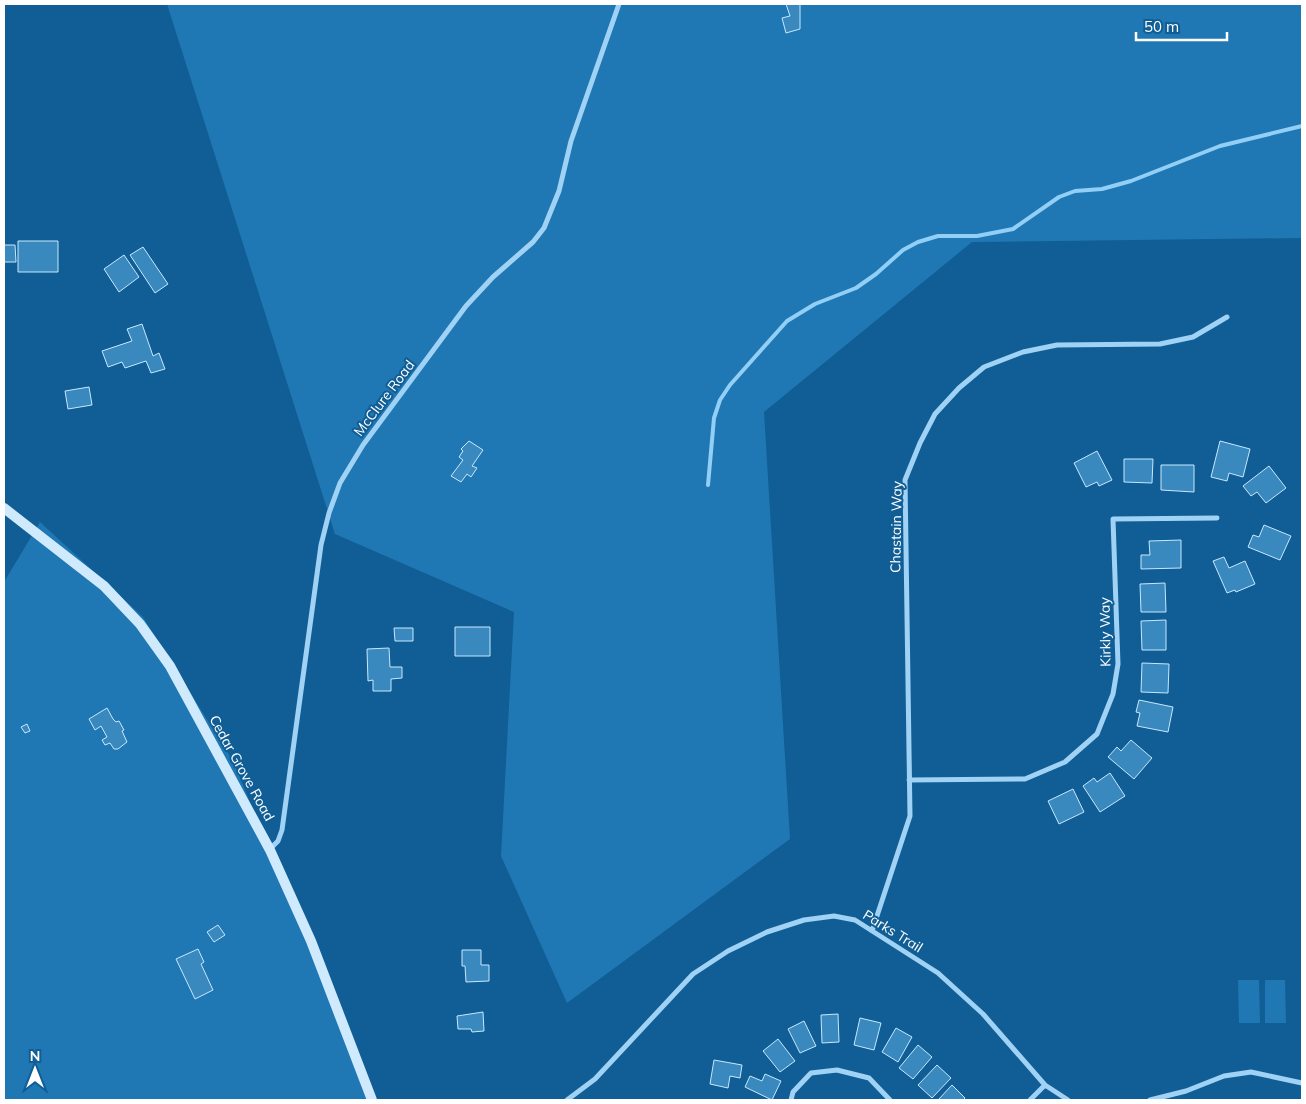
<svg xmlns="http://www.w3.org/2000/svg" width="1306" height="1104" font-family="Mulish,sans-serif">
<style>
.green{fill:#1f78b3}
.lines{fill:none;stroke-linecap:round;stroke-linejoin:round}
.stream{stroke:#91cff7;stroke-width:4}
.building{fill:#3988be;stroke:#c7e8fe}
.street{stroke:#9fd2f4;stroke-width:5}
.secondary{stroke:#cfeafd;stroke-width:10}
.labels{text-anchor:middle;stroke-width:4;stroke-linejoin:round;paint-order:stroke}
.street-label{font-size:14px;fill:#fff;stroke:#105e95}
</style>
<rect width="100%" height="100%" fill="#105e95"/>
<path class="green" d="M167 4H1302V238L972 242 764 412 790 839 567 1003 501 856 514 612 335 534Z
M40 522 143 617 233 761 373 1100H4V582Z
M1238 980H1259L1260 1023H1239Z
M1265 980H1285L1286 1023H1265Z"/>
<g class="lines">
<path class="stream" d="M708 485 714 418 720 400 730 385 787 321 815 304 856 288 876 274 903 250 918 242 938 236H977L1013 229 1059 197 1075 191 1102 189 1131 181 1220 146 1302 126"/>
</g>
<path class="building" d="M786 4H800V29L786 33 782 18 790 16Z
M18 241H58V272H18Z
M4 245H15L16 262H4Z
M143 247 168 284 155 293 130 255Z
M124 255 139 277 119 292 104 269Z
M142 324 153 356 159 353 165 369 151 373 146 361 125 368 122 362 108 367 102 351 132 341 127 329Z
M89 387 92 405 68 409 65 391Z
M469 441 483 450 472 466 477 468 471 477 467 474 461 482 451 476 463 460 459 457 463 451 461 449Z
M1220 441 1250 449 1243 477 1229 473 1227 481 1211 477Z
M1097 451 1112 480 1099 486 1097 482 1086 487 1074 463Z
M1124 459H1153L1152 483 1124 482Z
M1161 465H1194V492L1161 490Z
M1269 466 1286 488 1266 503 1257 492 1251 496 1243 486Z
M1264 525 1291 536 1280 560 1248 547 1253 535 1259 537Z
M1181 540V568L1141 569V555H1150L1149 541Z
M1224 557 1229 568 1245 561 1255 584 1236 592 1235 590 1227 593 1213 561Z
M1165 583 1166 612H1141L1140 584Z
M1166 620V650H1142L1141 621Z
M455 627H490V656H455Z
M394 628H413V641H395Z
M389 648 390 667H402V678L391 679V691H373V680L368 681 367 649Z
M1142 663 1169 664 1168 693 1141 692Z
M1139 700 1173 707 1168 732 1137 726 1140 713 1136 712Z
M107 708 113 719 116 722 119 721 124 730 122 731 127 742 118 749H114L110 743 105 745 102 740 107 737 101 726 95 730 89 719Z
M27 724 30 731 25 733 21 727Z
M1131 740 1152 758 1134 779 1108 757 1117 747 1121 751Z
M1110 773 1125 796 1100 812 1083 786 1094 778 1097 782Z
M1073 789 1084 812 1059 824 1048 801Z
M218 925 225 935 214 942 207 932Z
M198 949 204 962 201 964 213 990 195 999 176 959Z
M462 950H481V965H489V981L466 982 465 966H462Z
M483 1012 484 1031 472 1032 471 1029H458L457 1016Z
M838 1014 839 1042 822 1043 821 1015Z
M860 1018 881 1023 874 1050 854 1045Z
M804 1021 816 1046 800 1053 788 1029Z
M896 1028 912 1037 898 1062 882 1052Z
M778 1039 795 1061 780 1072 763 1051Z
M918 1045 932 1057 913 1079 899 1068Z
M714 1060 742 1065 740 1078 730 1076 728 1088 710 1084Z
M937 1065 951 1078 932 1098 918 1085Z
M765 1074 781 1081 772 1100 745 1087 750 1076 762 1081Z
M952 1085 965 1098 963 1100H938Z"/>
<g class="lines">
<path class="street" d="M909 780 1025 779 1065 762 1097 734 1113 694 1118 664 1113 519 1217 518
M270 849 278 841 282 830 321 545 329 513 340 483 363 445 466 306 493 277 533 242 544 228 559 191 571 141 619 4
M872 931 910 816 905 480 920 443 935 414 959 388 984 367 1023 352 1057 345 1160 344 1193 337 1227 317
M567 1100 595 1079 693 974 728 951 767 932 804 920 834 916 855 920 938 973 983 1014 1045 1085 1068 1100
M791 1100 793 1092 811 1073 837 1070 869 1078 890 1100
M1030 1100 1045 1085
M1150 1100 1186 1091 1224 1076 1251 1072 1302 1083"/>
<path class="secondary" d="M4 508 104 586 140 624 170 666 270 850 311 941 372 1100"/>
</g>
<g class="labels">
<g class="street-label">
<text transform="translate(384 398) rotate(-53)" y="5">McClure Road</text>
<text transform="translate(896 527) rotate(-89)" y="5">Chastain Way</text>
<text transform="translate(1105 632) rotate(-91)" y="5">Kirkly Way</text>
<text transform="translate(242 768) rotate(61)" y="5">Cedar Grove Road</text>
<text transform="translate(893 931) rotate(32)" y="5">Parks Trail</text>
</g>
</g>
<rect width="1306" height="1104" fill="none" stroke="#ffffff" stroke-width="10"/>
<g transform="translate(35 1069)" stroke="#105e95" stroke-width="4" paint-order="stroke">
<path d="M0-4L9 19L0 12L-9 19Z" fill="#ffffff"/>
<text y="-8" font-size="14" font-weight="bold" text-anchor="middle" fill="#ffffff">N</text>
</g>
<path d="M1136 32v8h91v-8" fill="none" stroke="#ffffff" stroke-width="2.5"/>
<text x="1144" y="32" font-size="15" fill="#ffffff" stroke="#105e95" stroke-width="4" paint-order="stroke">50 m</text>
</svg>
